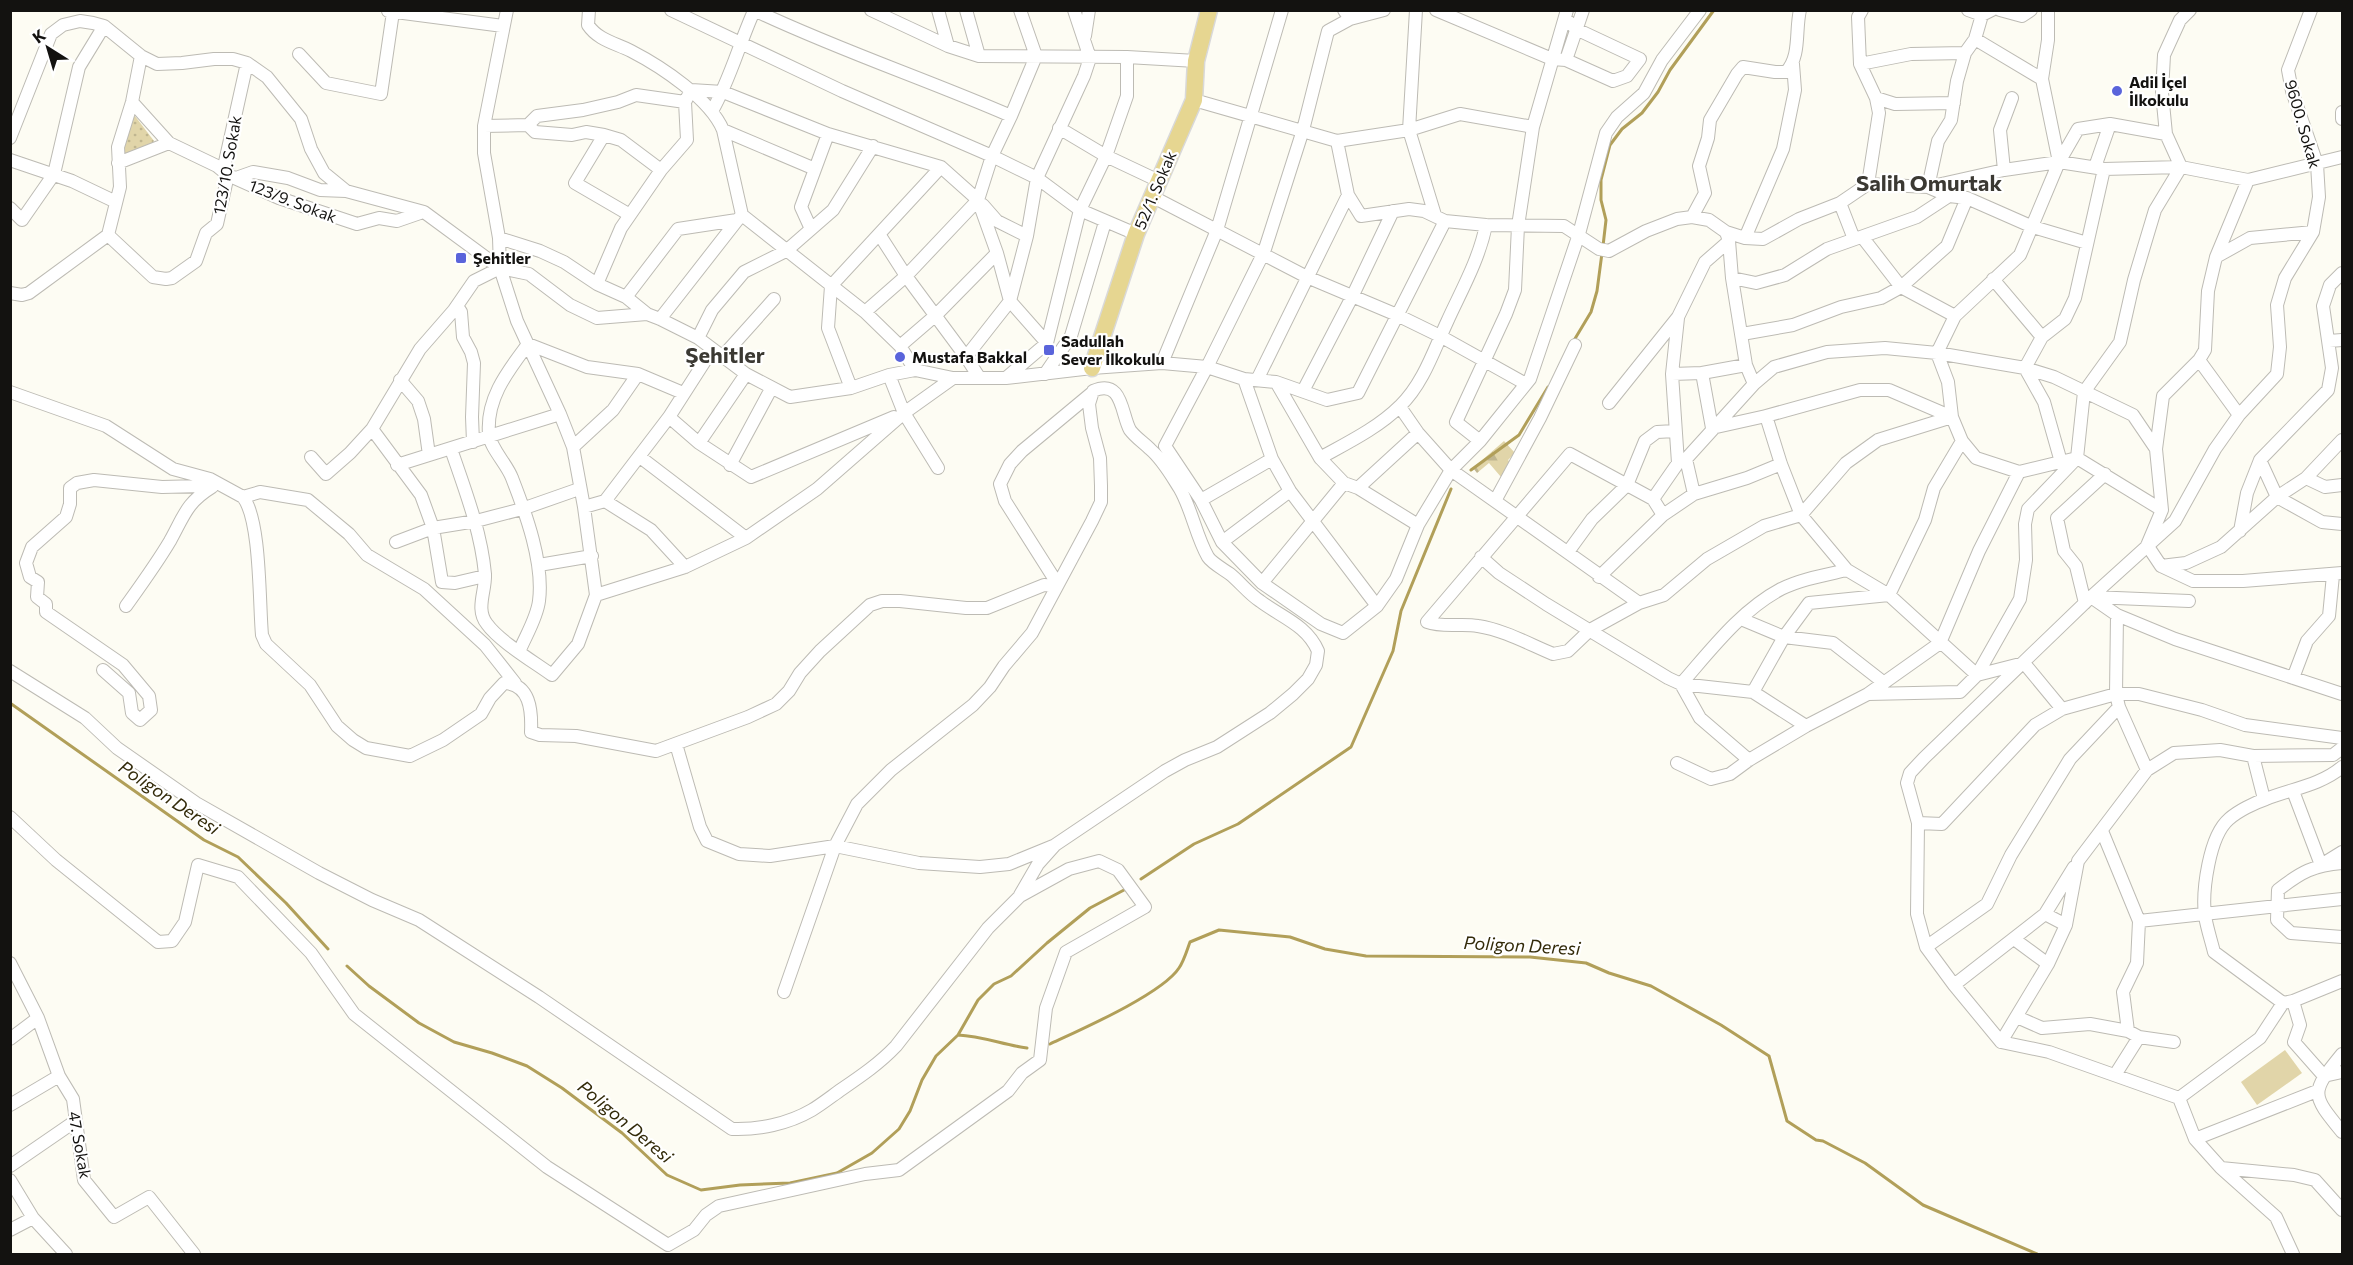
<svg xmlns="http://www.w3.org/2000/svg" width="2353" height="1265" font-family="Commissioner,sans-serif">
<style>
.forest{fill:url(#forest-firs)}
.park{fill:url(#park-dots)}
.garden{fill:#e1d5a9}
.lines{fill:none;stroke-linecap:round;stroke-linejoin:round}
.stream{stroke:#b19f59;stroke-width:3}
.minor-casing{stroke:#bdbbb4;stroke-width:14}
.major-casing{stroke:#d9d9d9;stroke-width:19}
.minor{stroke:#fff;stroke-width:12}
.major{stroke:#e6d691;stroke-width:16}
.poi-dot{fill:#5a64db;stroke:#fff;stroke-width:2}
.labels{text-anchor:middle;stroke-width:4.5;stroke-linejoin:round;paint-order:stroke}
.poi-label{font-size:16px;font-weight:bold;fill:#131210;stroke:#fff;text-anchor:start}
.street-label{font-size:16px;fill:#131210;stroke:#fff}
.water-label{font-size:18px;font-style:italic;fill:#332b0a;stroke:#fff}
.district-label{font-size:22px;font-weight:bold;fill:#3b3933;stroke:#fff}
</style>
<defs>
<pattern id="forest-firs" width="22" height="20" patternUnits="userSpaceOnUse" patternTransform="scale(1.5)"><rect width="22" height="20" fill="#e1d5a9"/><path d="M5 1l3.5 6h-7zM16 11l3.5 6h-7z" fill="#c0b690"/></pattern>
<pattern id="park-dots" width="8" height="8" patternUnits="userSpaceOnUse" patternTransform="scale(1.5)"><rect width="8" height="8" fill="#e1d5a9"/><path d="M2 2h.1M6 6h.1" fill="none" stroke="#c0b690" stroke-width="1.8" stroke-linecap="round"/></pattern>
</defs>
<rect width="100%" height="100%" fill="#fdfcf3"/>
<path class="forest" d="M1504 441 1515 453 1508 460 1513 466 1501 477 1489 463 1477 473 1473 468Z"/>
<path class="park" d="M135 116 154 141 151 145 123 156 121 150 130 118Z"/>
<path class="garden" d="M2285 1050 2302 1073 2257 1105 2241 1082Z"/>
<g class="lines">
<path class="stream" d="M1603 246 1606 220 1601 200V180L1610 145 1622 129 1642 113 1658 92 1670 70 1714 10
M1573 342 1591 312 1597 291 1602 253
M1471 470 1519 435 1548 387
M10 703 204 840 238 857 286 903 328 949
M1141 879 1194 844 1238 824 1351 747 1393 651 1401 611 1451 489
M347 966 369 986 419 1023 454 1042 492 1053 527 1066 562 1088 622 1133 667 1175 701 1190 740 1185 790 1183 837 1173 872 1153 899 1129 910 1111 922 1080 936 1056 958 1035C982 1036 1004 1045 1027 1048
M958 1035 978 1000 994 984 1011 976 1047 943 1090 908 1124 890
M1050 1044C1080 1030 1162 994 1179 968 1184 961 1187 950 1190 942L1219 930 1290 937 1325 949 1366 956 1530 957 1586 963 1609 973 1651 986 1721 1025 1769 1056 1787 1121 1816 1140 1823 1141 1865 1163 1923 1205 2037 1254"/>
<g class="minor-casing">
<path id="minor" d="M507 10 484 126V153L499 238 500 268 517 321 560 414 573 447 584 507 596 595 685 567 746 538 817 489 904 413 953 378
M589 10 588 25C598 40 615 43 631 51 662 67 710 99 723 130L742 215 865 312 900 346 915 370
M671 10 842 91 992 156 1037 178 1080 210 1136 234
M754 10C838 50 926 79 1011 116
M871 10 948 46 979 56 1127 57 1196 61
M938 10 948 46
M966 10 979 56
M1344 10 1350 19 1349 10
M1384 10 1350 19 1328 31 1303 130 1264 252 1207 367 1165 446 1201 500 1222 542 1262 583 1321 624 1343 633 1377 606 1396 579 1418 525 1451 470 1480 441 1530 379 1579 234 1606 133 1617 117 1644 93 1662 60 1700 10
M1416 10 1409 130 1435 215
M1436 10 1552 59 1566 60 1613 81 1627 76 1640 59 1576 29 1565 18
M1968 10 1982 15
M2000 10 2022 16 2031 10
M2190 10 2180 20 2164 55 2162 93 2166 134 2181 167 2248 180 2342 157
M2311 10 2288 70 2292 91 2317 164 2319 197 2313 232 2285 278 2277 305 2280 347 2277 374 2239 415 2215 449 2175 521 2091 597 1924 758 1910 773 1907 783 1918 823 1917 914 1926 947 1954 985 2001 1042 2049 1052 2179 1098 2195 1139 2221 1168 2294 1175 2315 1180 2342 1210
M388 11 503 26
M1085 36 1089 10
M1975 39 1965 53 1957 81 1951 120 1938 141 1928 187 1949 196 1967 198 2033 227 2087 243
M299 54 326 83 381 94 393 12
M1566 60 1583 10
M1860 64 1911 54 1965 53
M2042 79 2048 40V10
M1876 98 1895 104 1954 103
M1194 100 1337 141 1348 195 1361 216 1409 209 1424 211 1445 221 1486 225 1564 226 1599 249 1609 251 1646 231 1677 219 1692 217 1709 220 1726 232 1729 241 1732 278 1746 365 1754 384
M132 102 169 143 217 166 228 175 279 198 357 224 379 218 397 221 423 212
M712 111C730 80 739 44 754 11
M2342 112V119
M528 125 537 116 583 110 618 102 636 95 685 102
M484 126 528 125 535 132 572 135 586 132 604 135 621 140 661 170
M1059 128 1106 156 1159 181
M723 130 815 169
M604 135 575 183 630 215
M10 138 51 34 63 25 80 21 93 23 104 26 141 56 157 64 182 63 214 59H233L247 63 267 77 301 119 311 149 324 173 346 191 424 212 500 268
M1337 141 1409 130 1460 114 1533 127
M10 160 72 181 116 202
M2059 162 2078 129 2110 124 2166 134
M118 163 169 143
M2095 167 2110 124
M2004 170 2000 130 2012 98
M236 178 253 172 288 178 320 190 346 191
M1153 197 1307 277 1397 315 1440 336 1526 384
M1840 203 1854 239
M983 205 997 221 1027 236
M10 208 22 220 54 174 79 67 104 26
M1692 217 1705 193 1699 166 1708 138 1710 120 1737 74 1743 67 1775 72H1786C1801 56 1795 31 1800 10
M811 229 801 207 828 134
M1726 232 1745 238 1763 239 1799 219 1840 203 1868 184 1879 113 1876 98 1860 64 1858 17 1862 10
M879 234 906 276 966 357
M108 235 153 277 166 279 172 278 196 261 206 233 217 224 228 175 225 162 247 63
M108 235 120 187 118 147 132 102 141 56
M499 238 540 251 564 262 597 284 626 297 647 314
M1745 238 1783 149 1795 90 1793 64
M1863 238 1901 287 1955 316
M2216 257 2248 180
M2342 273 2330 285 2323 306 2332 368 2328 390 2260 460 2277 497 2322 522 2342 524
M1732 278 1756 283 1785 275 1827 249 1917 217 1949 196
M1993 279 2042 337
M597 284 621 228 661 170 687 140 685 102 691 90 723 92 828 134 941 167 978 200 997 253 1010 301 966 357 979 377
M10 293 22 295 29 293 108 235
M626 297 678 229 737 220
M457 306 461 312 463 337 471 352 474 363 472 417 473 442
M865 312 906 276 978 200 992 156 1011 116 1036 56 1020 10
M660 319 739 218
M1742 334 1793 325 1841 307 1881 298 1901 287 1947 246 1967 198
M698 338 712 310 744 272 786 251 833 210 873 146
M2329 341 2342 340
M1047 343 1010 301 1027 236 1037 178 1084 76 1090 58 1074 10
M900 346 936 315 997 253
M722 357 774 299
M2199 360 2239 415
M1162 363 1217 230 1282 10
M1702 373 1712 428 1766 416 1860 390H1889L1952 417
M1045 374 1071 336 1105 222
M1672 374 1702 373 1746 365
M889 375 904 413 938 468
M1007 377 1047 343 1080 210 1106 156 1127 96V57
M1244 379 1272 459 1290 491 1377 606
M400 380 418 401 424 419 429 455
M1257 380 1348 195
M1276 382 1320 458 1344 483 1358 488 1418 525
M851 388 828 328 831 286 941 167
M1303 391 1353 295 1393 211
M10 392 106 426 173 469 210 479 243 497 260 492 308 500 349 534 367 555 424 589 485 645 515 683
M1609 403 1678 317 1705 262 1729 241
M1400 407 1418 433 1451 470 1639 603
M1766 416 1781 464 1801 515 1847 570 1889 595 1977 675 2020 599 2026 560 2025 524 2028 509 2077 458 2084 392 2120 342 2134 280 2155 210 2181 167 2104 169 2059 162 2004 170 1928 187 1868 184
M669 417 699 443 751 477 894 417
M1480 441 1456 422 1506 314 1515 290 1518 226 1533 127 1567 10
M699 443 746 374
M573 447 613 410 638 374
M451 449C465 490 481 531 485 574 486 591 475 609 487 624 499 641 534 662 552 675L578 644 596 595
M311 457 326 474 350 453 372 429
M640 457 746 538
M1320 458C1347 443 1378 428 1400 406 1423 384 1434 350 1447 322 1461 291 1479 260 1486 225
M1686 459 1694 494
M2061 462 2044 402 2025 368 2042 337 2065 319 2075 298 2104 169
M1678 463 1672 374 1678 318
M397 465 560 414
M730 465 771 389
M2019 472 2077 458 2162 510
M2306 478 2325 487 2342 485
M1358 488 1418 433
M243 497C261 520 259 603 262 635L266 644 310 685 337 726 353 740 366 748 410 756 443 740 481 714 490 698 504 683C530 684 532 710 531 732L540 735 576 736 656 751 748 717 776 704 789 691 800 673 820 651 870 605 882 601H900L966 608H987L1044 585 1056 586
M1653 499 1570 454 1427 622C1443 628 1462 623 1478 626 1504 630 1529 644 1553 654L1568 651 1590 630 1639 603 1664 595 1707 559 1764 526 1801 515 1846 463 1878 440 1952 417
M1201 500 1272 459
M605 501 651 530 685 567
M1495 501 1540 418 1575 345
M584 507 605 501 669 417 712 350
M1663 515 1694 494 1747 478 1781 464
M2240 531 2247 493 2260 460
M396 542 433 528 476 521 522 509 579 489
M1222 542 1290 491
M2148 543 2162 510 2156 449 2163 396 2199 360 2205 350 2208 291 2216 257 2250 238 2313 232
M2147 545 2161 566 2193 581H2243L2342 573
M1568 552 1592 519 1627 485 1645 441 1657 432 1675 431
M1481 557 1499 573 1546 604 1668 678 1681 684 1753 692 1806 726
M539 565 592 556
M2161 566 2186 563 2221 547 2277 497 2306 478 2342 440
M485 576 455 583 442 582 433 528 421 495 372 429 420 349 454 310 474 281 500 268 529 274 570 305 597 318 647 314 660 319 698 338 746 374 790 397 851 388 889 375 915 370 953 378H1006L1092 368 1162 363 1207 367 1244 379 1276 382 1327 400 1358 393 1445 221
M1599 577 1663 515 1653 499 1678 463 1686 459 1754 384 1774 367 1827 352 1885 348 1937 353 2025 368 2054 377 2133 415 2156 449
M1057 583 1005 501 1000 484 1010 464 1022 451 1093 392
M1262 583 1344 483
M2091 597 2117 615 2175 639 2342 694
M2092 597 2189 601
M2085 603 2076 566 2064 551 2057 518 2105 474
M126 606C141 585 157 563 170 541 184 516 186 503 212 487
M2117 615 2116 694 2119 707 2147 770
M1741 619 1784 637 1833 643 1883 682
M519 652C525 637 537 618 539 601 544 563 526 514 512 478 507 464 490 448 489 434 486 398 508 371 528 344L587 367 638 374 683 393
M103 670 129 693 132 713 140 720 151 710 149 696 123 665 46 612V604L37 597 38 582 30 577 26 563 32 547 66 517 70 504V488L77 483 94 480 162 487 202 486 210 479
M10 671 85 718 117 748 196 803 319 873 372 900 419 920 539 997 732 1129C758 1130 788 1124 812 1110 822 1104 832 1096 842 1089 861 1076 880 1063 896 1046L988 928 1020 896 1069 869 1099 861 1118 870 1145 907 1066 952 1046 1008 1040 1060 1022 1073 1008 1091 899 1170 865 1174 719 1206 706 1215 694 1230 668 1245 547 1167 354 1014 311 953 238 877 198 865 185 922 172 941 158 942 56 860 10 817
M2293 678 2307 641 2329 616 2333 575
M1753 692 1784 637 1809 603 1889 595 1925 520 1934 488 1962 441
M1868 694 1940 643 1979 551 2019 472 1976 458 1962 441 1952 417 1948 382 1937 353 1955 316 2020 255 2059 162 2042 79 1975 39 1982 15 1992 10
M676 744 700 827 707 841 739 854 770 856 835 846 919 863 980 867 1009 864 1053 846
M2253 756 2264 799
M1749 760 1700 718 1681 684C1711 650 1740 611 1781 589 1801 579 1825 575 1847 570
M1677 763 1711 779 1730 774 1749 760 1806 726 1868 694 1960 692 1977 675 2024 663 2062 709
M2293 791 2321 865 2342 852
M1918 823 1942 824 2035 725 2062 709 2116 694H2139L2202 710 2245 725 2342 738
M2102 831 2139 921 2137 963 2123 992 2128 1031
M2342 863C2314 865 2301 872 2278 890L2277 920 2291 933 2342 937
M2045 914 2066 925
M2139 921 2342 899
M2014 939 2048 964
M1926 947 1987 904 2011 855 2070 759 2119 707
M10 963 38 1018 59 1076 73 1099 84 1180 114 1217 149 1197 194 1254
M1954 985 2045 914 2074 867
M784 992 835 846 857 804 891 770 973 705 990 687 1004 666 1032 633 1092 521 1101 502V486L1100 458 1092 428 1089 404 1093 391C1123 378 1121 414 1130 430 1136 438 1143 442 1150 449 1163 460 1171 475 1180 489 1192 510 1196 536 1208 557 1212 563 1223 569 1230 574 1240 582 1249 594 1260 601 1281 617 1307 625 1318 651L1316 665 1308 679 1293 694 1270 713 1217 747 1185 760 1165 771 1055 845 1038 864 1020 895
M2293 1001 2300 1025 2294 1042 2324 1076 2342 1072
M2283 1003 2214 952C2211 940 2207 928 2205 916 2202 891 2209 836 2229 819 2238 811 2254 803 2266 799 2291 789 2321 785 2342 767
M2017 1017 2042 1028 2090 1024 2128 1031 2139 1037 2174 1042
M10 1039 38 1018
M2001 1042 2048 964 2066 925 2078 861 2147 770 2174 753 2220 750 2253 756 2333 755 2342 748
M2342 1054C2310 1093 2311 1094 2342 1132
M2115 1075 2139 1037
M2179 1098 2260 1038 2283 1003 2293 1001 2342 981
M10 1105 59 1076
M2195 1139 2317 1091
M10 1166 74 1122
M2221 1168 2276 1217 2293 1254
M10 1180 33 1218 66 1254
M10 1230 33 1218"/>
</g>
<g class="major-casing">
<path id="major" d="M1092 368 1136 234 1194 100 1196 61 1209 10"/>
</g>
<use href="#minor" class="minor"/>
<use href="#major" class="major"/>
</g>
<g class="poi-dot">
<circle cx="2117" cy="91" r="6"/>
<rect x="455" y="252" width="12" height="12" rx="3"/>
<rect x="1043" y="344" width="12" height="12" rx="3"/>
<circle cx="900" cy="357" r="6"/>
</g>
<g class="labels">
<g class="poi-label">
<text x="2129" y="88">Adil İçel<tspan x="2129" dy="18">İlkokulu</tspan></text>
<text x="473" y="264">Şehitler</text>
<text x="1061" y="347">Sadullah<tspan x="1061" dy="18">Sever İlkokulu</tspan></text>
<text x="912" y="363">Mustafa Bakkal</text>
</g>
<g class="street-label">
<text transform="translate(2303 124) rotate(74)" y="6">9600. Sokak</text>
<text transform="translate(227 165) rotate(-80)" y="6">123/10. Sokak</text>
<text transform="translate(1155 190) rotate(-67)" y="6">52/1. Sokak</text>
<text transform="translate(293 201) rotate(21)" y="6">123/9. Sokak</text>
<text transform="translate(80 1145) rotate(80)" y="6">47. Sokak</text>
</g>
<g class="water-label">
<text transform="translate(169 798) rotate(34)" y="6">Poligon Deresi</text>
<text transform="translate(1522 946) rotate(3)" y="6">Poligon Deresi</text>
<text transform="translate(625 1122) rotate(40)" y="6">Poligon Deresi</text>
</g>
<g class="district-label">
<text x="1929" y="191">Salih Omurtak</text>
<text x="725" y="363">Şehitler</text>
</g>
</g>
<rect width="2353" height="1265" fill="none" stroke="#131210" stroke-width="24"/>
<g transform="translate(48 48) rotate(323)" stroke="#ffffff" stroke-width="4.5" paint-order="stroke">
<path d="M0-4.5L10 22L0 15L-10 22Z" fill="#131210"/>
<text y="-9" font-size="16" font-weight="bold" text-anchor="middle" fill="#131210">K</text>
</g>
</svg>
